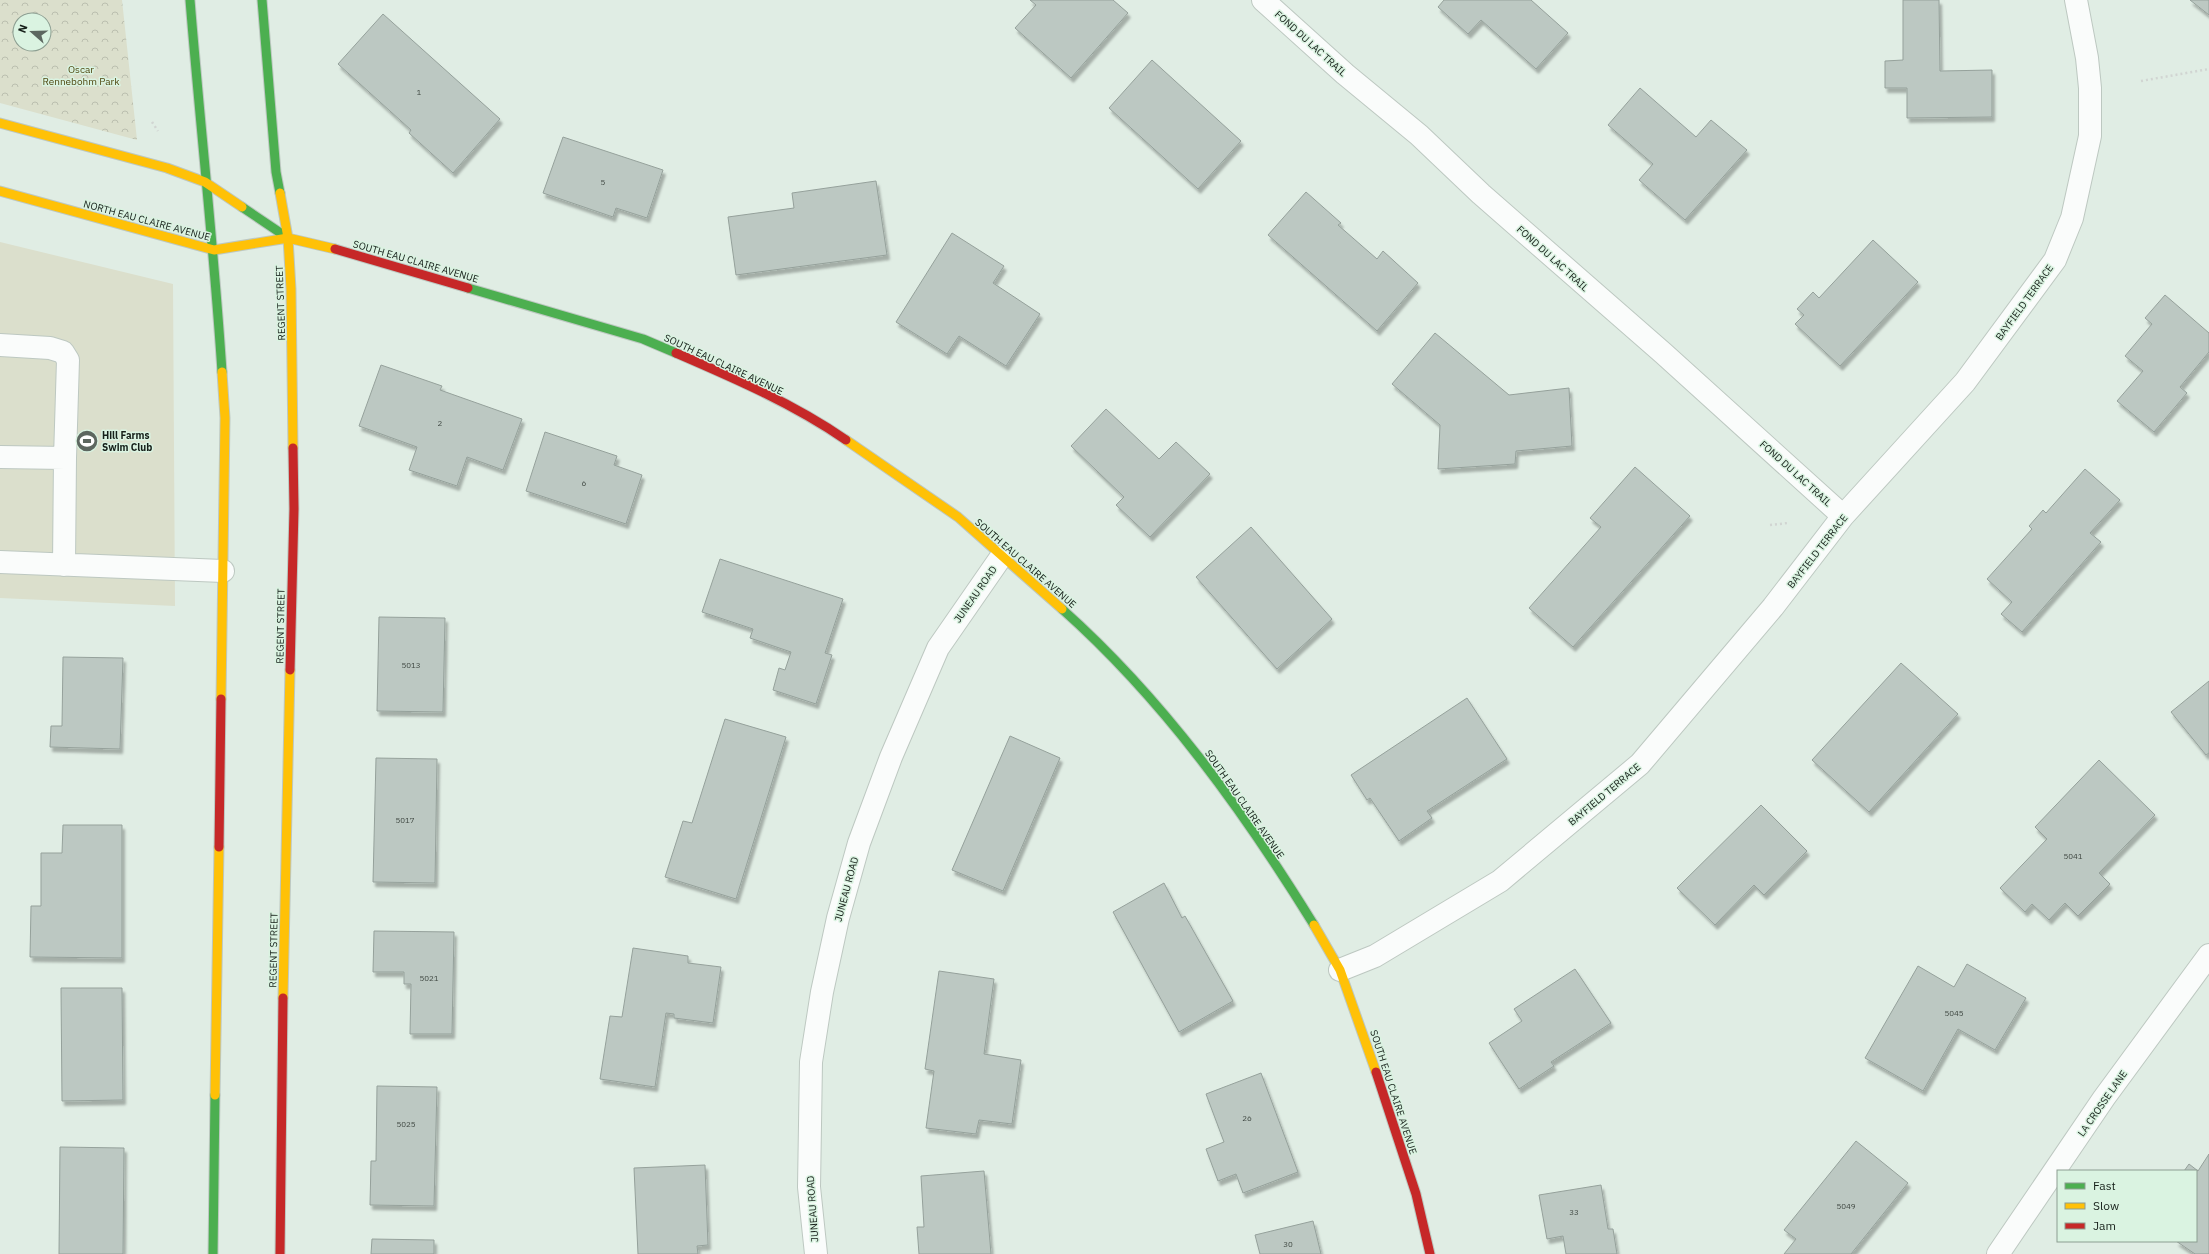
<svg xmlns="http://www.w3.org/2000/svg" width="2209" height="1254" font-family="'IBM Plex Sans',sans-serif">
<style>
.grass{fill:#dbdfcc}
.park{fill:url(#park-crowns);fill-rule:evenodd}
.building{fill:#bcc8c2;stroke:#95a19b;filter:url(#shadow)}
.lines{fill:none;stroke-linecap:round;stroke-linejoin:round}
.lane-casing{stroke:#bdc8c1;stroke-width:24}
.street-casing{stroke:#bdc8c1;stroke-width:24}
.fast-casing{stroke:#bdc8c1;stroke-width:11}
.slow-casing{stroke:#bdc8c1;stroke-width:11}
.jam-casing{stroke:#bdc8c1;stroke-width:11}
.path{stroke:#d1d5d2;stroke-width:2.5;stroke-dasharray:2 3;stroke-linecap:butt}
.lane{stroke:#fafcfb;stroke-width:22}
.street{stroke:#fafcfb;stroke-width:22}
.fast{stroke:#4caf50;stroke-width:9}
.slow{stroke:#ffc107;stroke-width:9}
.jam{stroke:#c62828;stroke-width:9}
.labels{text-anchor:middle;stroke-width:3;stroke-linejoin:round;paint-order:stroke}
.number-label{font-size:8px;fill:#404943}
.street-label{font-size:10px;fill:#161f19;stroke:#daf3e1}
.park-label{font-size:10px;fill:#4f4811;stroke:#daf3e1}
.poi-label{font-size:10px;font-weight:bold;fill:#161f19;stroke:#daf3e1;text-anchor:start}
</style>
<defs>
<pattern id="park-crowns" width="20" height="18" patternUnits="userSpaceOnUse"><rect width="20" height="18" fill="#dbdfcc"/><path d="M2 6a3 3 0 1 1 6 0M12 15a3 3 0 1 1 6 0" fill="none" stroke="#bbbfaf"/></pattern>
<filter id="shadow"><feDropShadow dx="2.5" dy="4.5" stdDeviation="1" flood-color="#0004"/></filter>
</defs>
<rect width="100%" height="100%" fill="#e0ede4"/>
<path class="grass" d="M0 242 173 284 175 606 0 598Z"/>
<path class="park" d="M0 0H122L137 140 0 103ZM20 20H44V44H20Z"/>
<path class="building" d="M1030 0H1113L1128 13 1071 78 1015 28 1036 5Z
M1444 0H1531L1568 33 1536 69 1481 20 1468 34 1438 7Z
M1903 0H1939L1940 71 1992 70V117L1907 118V88H1885V61L1903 60Z
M2190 0H2209V15Z
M383 14 500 119 453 173 409 133 411 130 338 64Z
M1152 60 1241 141 1198 189 1109 108Z
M1640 88 1696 137 1711 120 1747 150 1685 220 1639 180 1653 164 1608 125Z
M563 137 663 170 647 218 616 208 613 217 543 193Z
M876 181 887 255 736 275 728 217 794 208 792 193Z
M1306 192 1341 223 1338 225 1377 259 1383 251 1418 283 1377 331 1268 235Z
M952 233 1004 266 993 283 1040 314 1006 366 959 336 947 354 896 322Z
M1873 240 1918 282 1840 366 1795 324 1804 315 1797 309 1813 292 1819 298Z
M2165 295 2209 333V352L2180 387 2187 393 2154 432 2117 401 2143 371 2125 356 2152 324 2145 318Z
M1435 333 1509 395 1569 388 1572 446 1516 451 1515 464 1438 469 1440 425 1392 384Z
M381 365 442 386 440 390 522 419 503 470 467 457 457 486 409 470 417 447 359 426Z
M1106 409 1159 459 1176 442 1210 474 1150 537 1116 505 1124 497 1071 446Z
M545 432 617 456 614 465 642 475 626 524 526 491Z
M1635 467 1690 516 1573 647 1529 608 1601 527 1590 518Z
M2085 469 2120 500 2090 533 2101 542 2022 632 2001 614 2012 602 1987 579 2032 529 2029 526 2043 510 2046 513Z
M1251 527 1332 619 1277 669 1196 577Z
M720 559 843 599 825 653 832 655 816 704 773 690 779 668 785 670 791 652 750 638 753 629 702 612Z
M379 617 445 618 443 712 377 711Z
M63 657 123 658 120 749 50 747 51 726H62Z
M1901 663 1958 714 1869 812 1812 760Z
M2209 681V753L2206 755 2171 712Z
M1467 698 1507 759 1427 811 1432 818 1399 841 1370 798 1367 800 1351 775Z
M725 719 786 737 736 899 665 877 683 821 692 823Z
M1010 736 1060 758 1003 891 952 870Z
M376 758 437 759 435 883 373 882Z
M2099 760 2155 815 2099 873 2110 884 2078 916 2065 903 2049 920 2032 904 2025 912 2000 888 2047 839 2035 827Z
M1761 805 1807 851 1764 895 1754 885 1715 925 1677 888Z
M63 825H122V958L30 957 31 906H41V853H62Z
M1164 883 1182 918 1185 916 1233 1001 1179 1032 1113 912Z
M374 931 454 932 452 1034H410L411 984H404V972H373Z
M633 948 688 956V963L721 967 713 1023 674 1018V1014L666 1013 655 1087 600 1079 610 1016 622 1017Z
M1967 964 2026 998 1995 1050 1958 1029 1923 1091 1865 1058 1918 966 1954 987Z
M1575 969 1611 1023 1551 1062 1554 1066 1519 1089 1489 1043 1522 1021 1514 1009Z
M939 971 994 979 984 1054 1021 1060 1012 1124 979 1120 976 1134 926 1128 934 1071 925 1069Z
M61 988H122L123 1100 62 1101Z
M1261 1073 1298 1172 1243 1193 1236 1174 1218 1181 1206 1149 1224 1142 1206 1094Z
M377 1086 437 1087 434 1206 370 1205 371 1161H376Z
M1856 1141 1908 1183 1851 1254H1784L1796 1239 1784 1230Z
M60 1147 124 1148 123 1254H59Z
M2209 1154V1254H2195L2176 1241H2196V1171H2184L2189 1164 2198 1171Z
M705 1165 708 1245 697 1246 698 1254H638L634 1168Z
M984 1171 991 1254H919L917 1227H924L921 1176Z
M1601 1185 1608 1229H1613L1617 1254H1566L1563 1236 1547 1239 1539 1195Z
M1313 1221 1321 1254H1260L1255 1235Z
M372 1239 434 1240V1254H371Z"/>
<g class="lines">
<g class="lane-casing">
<path id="lane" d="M0 345 50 348 63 352 68 360 65 458
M0 457 65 458 64 565
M0 562 223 571"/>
</g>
<g class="street-casing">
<path id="street" d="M1263 0 1345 74 1419 135 1481 194 1663 353 1843 516
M1340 970 1375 956 1500 881 1640 764 1773 607 1843 516 1965 382 2055 260 2072 218 2090 136V88L2087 58 2076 0
M816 1254 809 1187 811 1062 822 992 838 918 859 843 891 757 938 648 1001 557
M1998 1254 2104 1098 2209 955"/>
</g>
<g class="fast-casing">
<path id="fast" d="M190 0C200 124 214 248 222 372
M262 0 276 172 280 193
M242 207 288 238
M468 288 643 339 676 353
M1062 609C1163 699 1243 810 1314 925
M213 1254 215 1095"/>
</g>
<g class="slow-casing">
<path id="slow" d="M0 123 167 168 205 182 242 207
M0 191 214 250 288 238 335 249
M280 193 288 238 291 289 293 448
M846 440 958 517 1062 609
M221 699 225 418 222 372
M1314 925 1340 970 1376 1072
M283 998 290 670
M215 1095 219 847"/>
</g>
<g class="jam-casing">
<path id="jam" d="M335 249 468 288
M676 353C734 378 794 404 846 440
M290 670 294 509 293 448
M219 847 221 699
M1376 1072 1416 1194 1430 1254
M280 1254 283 998"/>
</g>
<path class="path" d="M2141 81 2209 69
M152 122 158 131
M1770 525 1788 523"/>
<use href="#lane" class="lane"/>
<use href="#street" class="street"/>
<use href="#fast" class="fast"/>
<use href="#slow" class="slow"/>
<use href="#jam" class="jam"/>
</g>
<defs>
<g id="stadium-disc" transform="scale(1.15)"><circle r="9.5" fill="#5d6760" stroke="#daf3e1"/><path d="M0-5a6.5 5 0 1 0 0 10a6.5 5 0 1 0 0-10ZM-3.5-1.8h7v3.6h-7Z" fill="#fff"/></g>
</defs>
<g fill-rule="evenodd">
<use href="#stadium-disc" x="87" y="441"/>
</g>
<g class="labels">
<g class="number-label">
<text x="419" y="95">1</text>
<text x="603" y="185">5</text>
<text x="440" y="426">2</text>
<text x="584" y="486">6</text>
<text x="411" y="668">5013</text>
<text x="405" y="823">5017</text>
<text x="2073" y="859">5041</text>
<text x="429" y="981">5021</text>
<text x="1954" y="1016">5045</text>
<text x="1247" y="1121">26</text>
<text x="406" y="1127">5025</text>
<text x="1846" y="1209">5049</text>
<text x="1574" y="1215">33</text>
<text x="1288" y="1247">30</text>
</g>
<g class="street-label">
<text transform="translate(1311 43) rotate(42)" y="4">FOND DU LAC TRAIL</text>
<text transform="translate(147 220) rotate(15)" y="4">NORTH EAU CLAIRE AVENUE</text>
<text transform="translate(1553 258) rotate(42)" y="4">FOND DU LAC TRAIL</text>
<text transform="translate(416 261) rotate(16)" y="4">SOUTH EAU CLAIRE AVENUE</text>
<text transform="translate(2024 302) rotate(-54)" y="4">BAYFIELD TERRACE</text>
<text transform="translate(280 303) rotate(-92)" y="4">REGENT STREET</text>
<text transform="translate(724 364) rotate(25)" y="4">SOUTH EAU CLAIRE AVENUE</text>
<text transform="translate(1796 473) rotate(42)" y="4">FOND DU LAC TRAIL</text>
<text transform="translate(1817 551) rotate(-52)" y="4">BAYFIELD TERRACE</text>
<text transform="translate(1026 563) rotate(41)" y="4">SOUTH EAU CLAIRE AVENUE</text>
<text transform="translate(975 594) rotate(-55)" y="4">JUNEAU ROAD</text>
<text transform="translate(280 626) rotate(-89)" y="4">REGENT STREET</text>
<text transform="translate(1604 794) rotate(-40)" y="4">BAYFIELD TERRACE</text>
<text transform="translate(1245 804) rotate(55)" y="4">SOUTH EAU CLAIRE AVENUE</text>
<text transform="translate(846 889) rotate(-75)" y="4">JUNEAU ROAD</text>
<text transform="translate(273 950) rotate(-89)" y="4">REGENT STREET</text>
<text transform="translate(1394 1092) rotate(72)" y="4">SOUTH EAU CLAIRE AVENUE</text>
<text transform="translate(2102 1103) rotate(-55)" y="4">LA CROSSE LANE</text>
<text transform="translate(812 1209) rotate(-94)" y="4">JUNEAU ROAD</text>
</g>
<g class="park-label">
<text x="81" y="73">Oscar<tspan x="81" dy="12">Rennebohm Park</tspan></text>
</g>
<g class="poi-label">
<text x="102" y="439">Hill Farms<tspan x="102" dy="12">Swim Club</tspan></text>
</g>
</g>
<rect x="2057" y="1170" width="140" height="72" fill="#daf3e1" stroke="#8c9e91"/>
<rect x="2065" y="1183" width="20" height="6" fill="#4caf50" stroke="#8c9e91"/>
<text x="2093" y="1190" font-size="12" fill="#161f19">Fast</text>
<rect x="2065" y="1203" width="20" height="6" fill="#ffc107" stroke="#8c9e91"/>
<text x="2093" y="1210" font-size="12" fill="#161f19">Slow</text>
<rect x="2065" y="1223" width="20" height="6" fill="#c62828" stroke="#8c9e91"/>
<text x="2093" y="1230" font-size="12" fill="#161f19">Jam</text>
<g transform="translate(32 32) rotate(290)"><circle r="19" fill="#daf3e1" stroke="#8c9e91"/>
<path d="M0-3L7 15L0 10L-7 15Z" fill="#5d6760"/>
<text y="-6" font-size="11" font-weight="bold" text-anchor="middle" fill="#161f19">N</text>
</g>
</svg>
